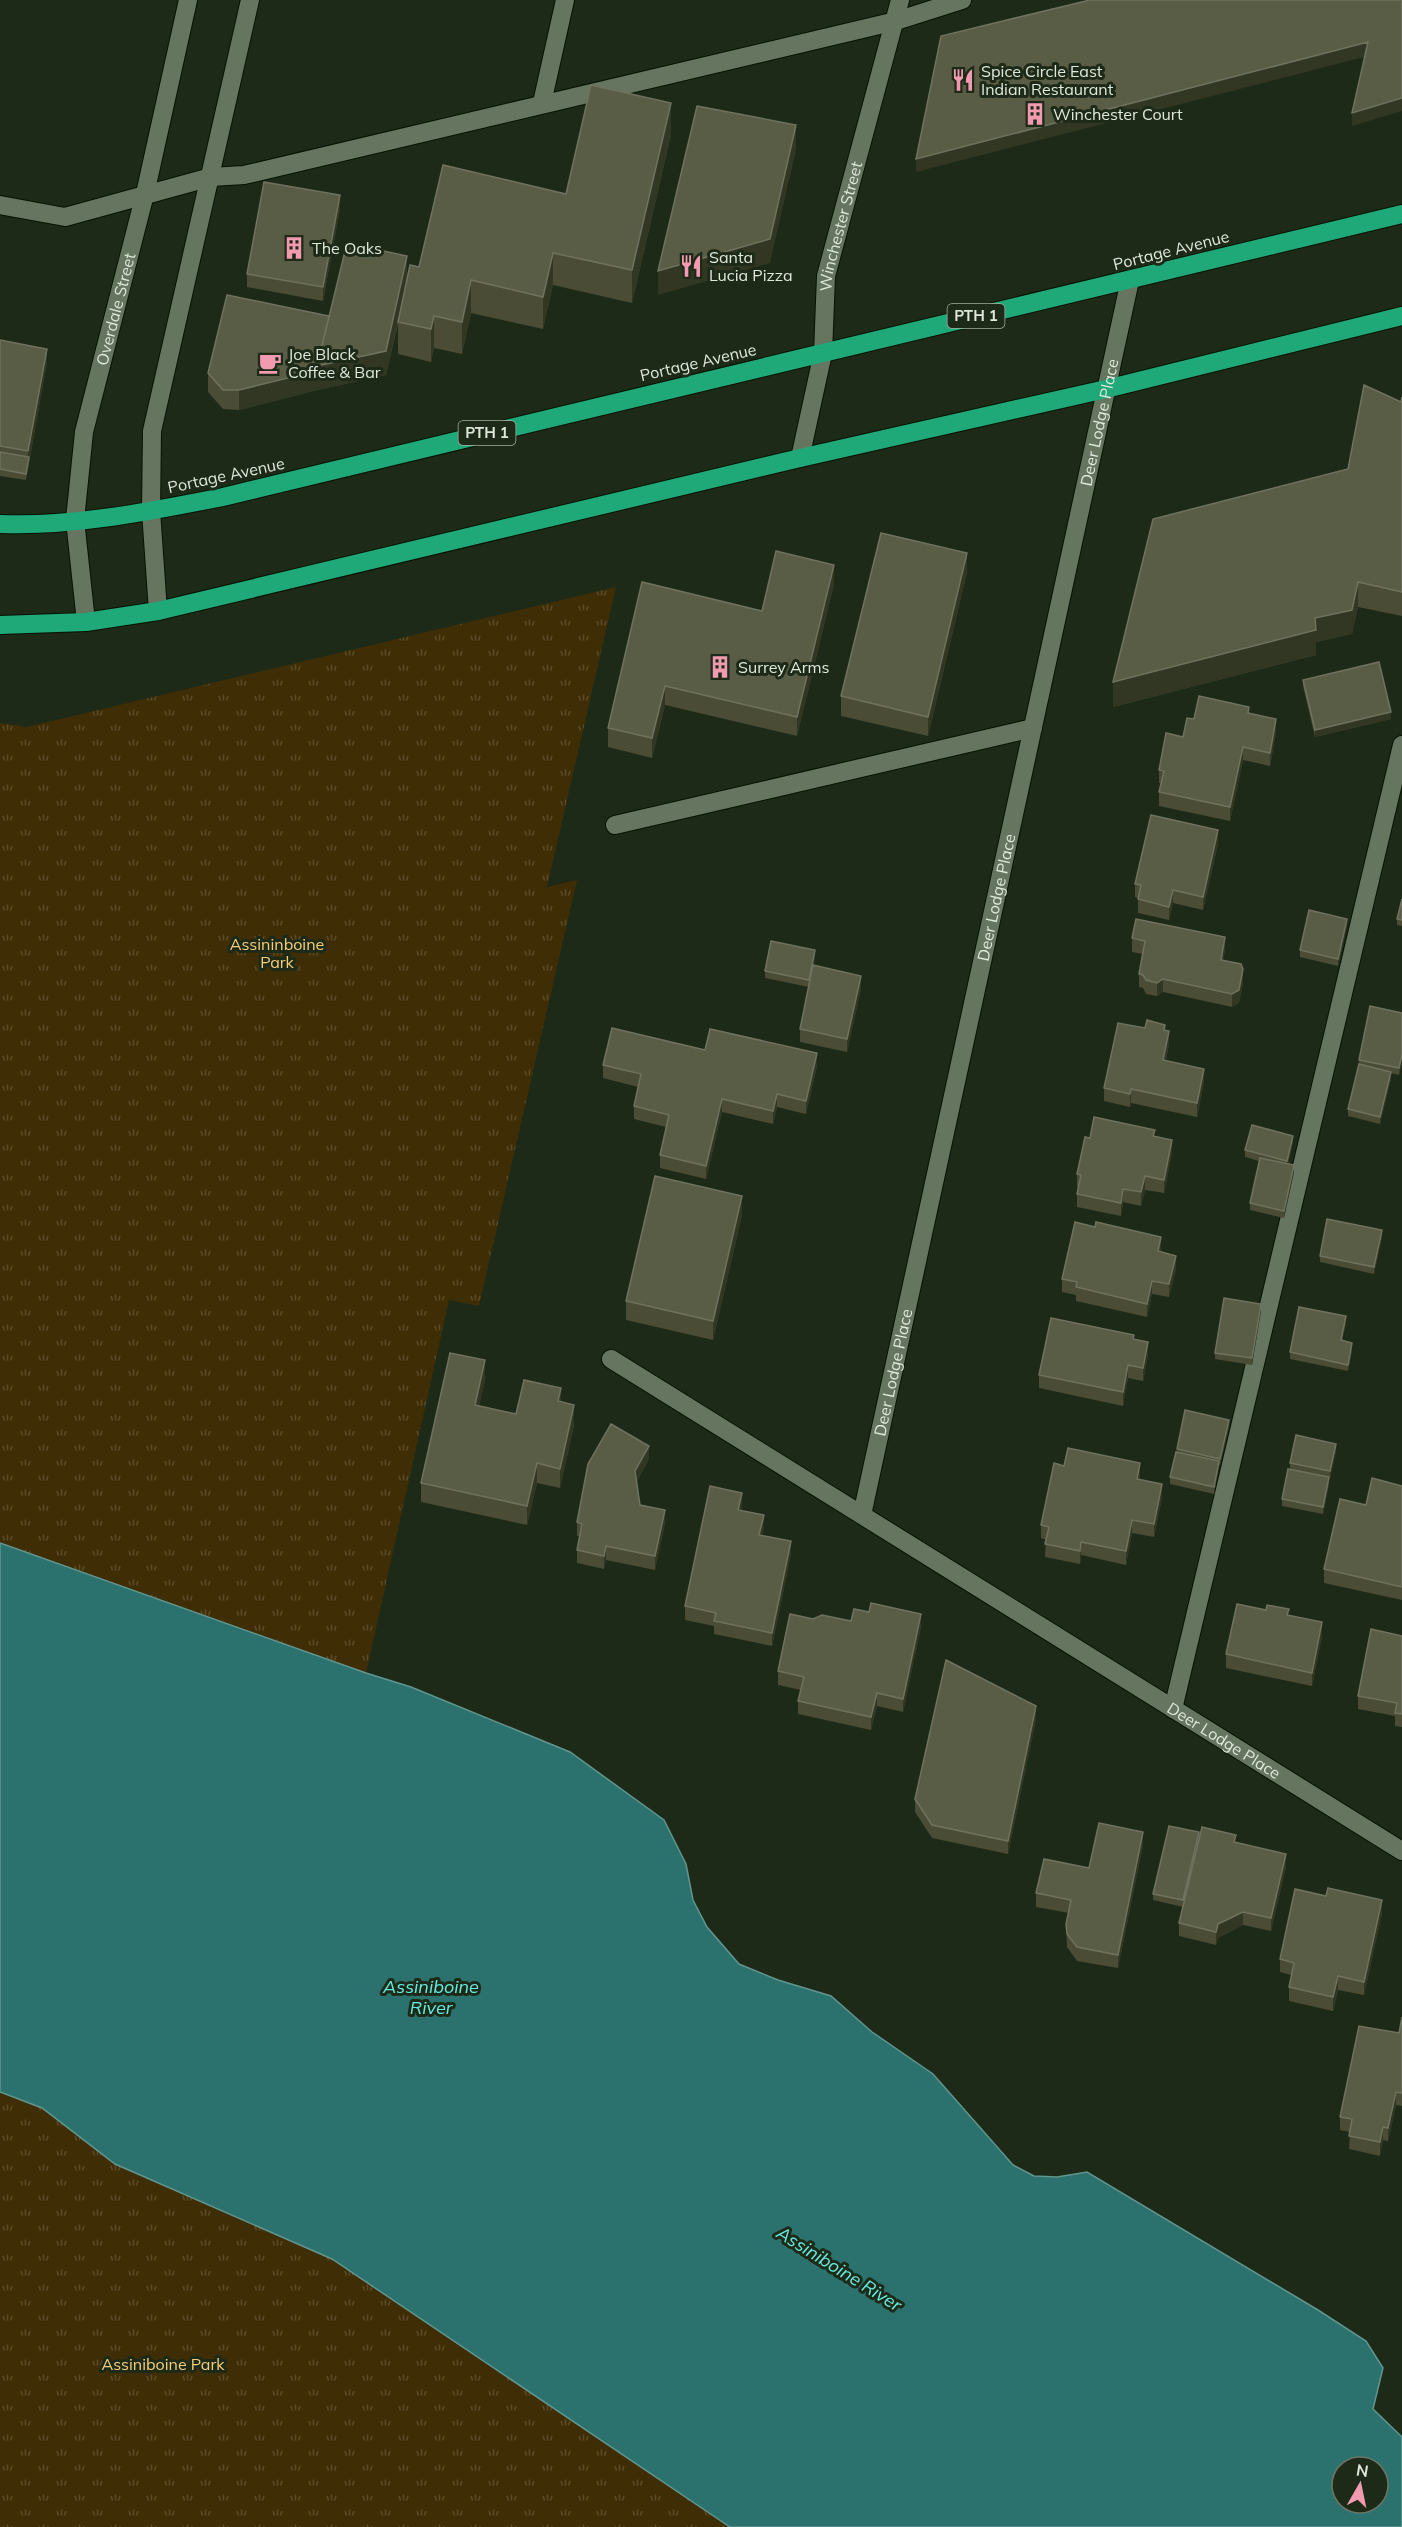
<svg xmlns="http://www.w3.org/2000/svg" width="1402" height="2527" font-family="Mulish,sans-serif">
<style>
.park{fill:url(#park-tufts)}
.water{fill:#2b726e;stroke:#61958f;stroke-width:1.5;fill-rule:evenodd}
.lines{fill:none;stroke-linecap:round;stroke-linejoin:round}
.minor-casing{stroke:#071303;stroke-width:20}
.highway-casing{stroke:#071303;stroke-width:20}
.minor{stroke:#667560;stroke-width:18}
.highway{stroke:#1fa878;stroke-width:18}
.wall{fill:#4a4c35}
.shaded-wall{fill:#313722}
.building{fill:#5a5d46;stroke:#6f725e;stroke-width:1.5}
.labels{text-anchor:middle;stroke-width:6;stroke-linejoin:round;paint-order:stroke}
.shield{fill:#1d2a18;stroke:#a5afa0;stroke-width:1.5}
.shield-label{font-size:15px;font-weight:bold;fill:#dfe8db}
.poi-label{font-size:16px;fill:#dfe8db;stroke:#1d2a18;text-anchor:start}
.street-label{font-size:16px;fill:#dfe8db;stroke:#1d2a18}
.park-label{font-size:16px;fill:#face75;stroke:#1d2a18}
.water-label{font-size:18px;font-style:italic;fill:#64ece3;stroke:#1d2a18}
</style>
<defs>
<pattern id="park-tufts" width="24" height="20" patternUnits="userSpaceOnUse" patternTransform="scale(1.5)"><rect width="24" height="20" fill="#3f2d05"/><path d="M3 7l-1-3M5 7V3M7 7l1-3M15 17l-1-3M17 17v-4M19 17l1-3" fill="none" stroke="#5a4b29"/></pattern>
</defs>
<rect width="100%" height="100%" fill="#1d2a18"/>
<path class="park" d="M616 587 547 887 577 880 479 1306 449 1300 366 1673 0 1543V723L27 727Z
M0 2092 42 2108 115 2164 332 2259 730 2527H0Z"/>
<path class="water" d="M0 1543 366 1673 411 1687 570 1752 664 1820 686 1864 693 1900 707 1927 739 1964 778 1980 831 1996 872 2032 933 2074 1013 2165 1034 2176 1057 2177 1087 2172 1318 2310 1366 2341 1383 2368 1373 2409 1402 2437V2527H730L332 2259 115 2164 42 2108 0 2092ZM1342 2467H1378V2503H1342Z"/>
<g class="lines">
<g class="minor-casing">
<g id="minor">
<path d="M542 103 565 0"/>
<path d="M0 205 65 217 211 177 244 175 896 21 962 0"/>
<path id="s1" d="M800 458 823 353 826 276 900 0"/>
<path d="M158 611 151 511 152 431 250 0"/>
<path id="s2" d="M86 622 75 520 84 432 145 194 188 0"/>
<path d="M615 825 1033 728"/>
<path id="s3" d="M611 1359 1402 1851"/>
<path id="s4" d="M862 1515 1130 280"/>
<path d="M1173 1709 1402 745"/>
</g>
</g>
<g class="highway-casing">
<path id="highway" d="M0 524C74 527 151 511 223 497L1402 214
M0 625 86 622 158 611 800 458 1106 389 1402 316"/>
</g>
<use href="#minor" class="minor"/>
<use href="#highway" class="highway"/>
</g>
<path class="wall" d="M671 135 632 303 553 285 543 329 471 313 462 354 434 348 431 362 398 354V324L386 375 317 390 239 410 223 409 208 392V373L407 280 419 267 566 194Z
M340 209 323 301 247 287V274Z
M0 340 47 362 26 480 0 476Z
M1402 397V616L1358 607 1352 634 1316 642V655L1113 707 1348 469 1401 402Z
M967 572 928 736 841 716V696Z
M834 584 797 736 665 705 652 758 608 747V728L762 611Z
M1303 680 1391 719 1315 737 1303 686Z
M1249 713 1276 732 1270 766 1243 760 1230 821 1159 806V792L1161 783H1159V770L1194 719Z
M1218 844 1203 910 1173 903 1169 920 1138 913V898L1135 897V884Z
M1402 899V926L1397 925V919Z
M1347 926 1338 966 1300 957V950Z
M1132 938 1225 950 1223 960 1243 983 1239 1003 1232 1007 1163 992 1157 996 1146 994 1143 988 1139 987V974L1143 954 1132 952Z
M815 956 814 965 861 989 847 1052 800 1042V1029L809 987 765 978V971Z
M1402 1013V1061L1399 1075 1391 1073V1078L1380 1124 1348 1116V1109L1359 1065V1060Z
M1145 1028 1165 1030 1169 1045 1166 1060 1204 1082 1197 1117 1131 1103 1130 1107 1104 1101V1088Z
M705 1050 817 1066 806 1114 777 1107 773 1124 722 1112 706 1179 660 1168V1155L666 1127 634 1119V1106L638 1087 603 1078V1065Z
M1155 1136 1172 1153 1164 1193 1145 1190 1141 1206 1123 1202 1121 1216 1077 1207V1194L1079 1187H1077V1174L1090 1138Z
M1293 1142 1288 1164 1294 1172 1284 1218 1250 1210V1203L1259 1161 1245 1157V1150Z
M742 1215 713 1340 626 1320V1301Z
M1382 1237 1374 1274 1320 1262V1256Z
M1161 1250 1160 1252 1176 1269 1169 1297 1152 1294 1147 1317 1076 1301V1295L1062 1292V1279Z
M1261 1311 1252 1365 1215 1359V1353Z
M1346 1323 1342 1341 1352 1350 1348 1371 1290 1359V1352Z
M1134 1339 1148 1355 1143 1381 1128 1378 1123 1406 1039 1388V1375Z
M485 1380 479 1406 516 1414 561 1402 574 1425 560 1488 537 1483 527 1525 421 1502V1483Z
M1229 1427 1220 1465H1219L1214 1494 1170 1484V1477L1177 1449Z
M1336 1451 1330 1478H1329V1484L1323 1514 1282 1506V1499L1290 1469V1463Z
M649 1459 637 1481 640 1505 665 1523 655 1570 606 1560 604 1569 577 1563V1550L579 1536H577V1522Z
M1064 1466 1140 1477V1479L1162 1497 1154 1537 1132 1533 1126 1565 1081 1555 1080 1564 1045 1557 1046 1540 1041 1538V1525Z
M1402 1486V1600L1324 1583V1569Z
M742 1506 741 1510 764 1528 762 1535 791 1554 772 1646 714 1634V1626L685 1620V1606Z
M813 1619 921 1627 903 1712 877 1706 871 1730 798 1714V1701L801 1690 778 1685V1671Z
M1322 1636 1312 1686 1226 1668V1654Z
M1402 1636V1727L1395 1726V1716L1358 1709V1696Z
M1036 1719 1008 1854 932 1838 915 1812V1799Z
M1199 1839 1183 1907 1153 1900V1894Z
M1236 1842 1286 1867 1271 1931 1243 1925 1218 1938 1216 1945 1179 1936V1923Z
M1143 1845 1118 1968 1077 1961 1067 1947 1066 1924 1069 1913 1036 1907V1893L1089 1868Z
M1382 1913 1364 1995 1338 1990 1333 2011 1289 2001V1987L1291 1975 1280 1972V1959Z
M1402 2017V2106L1396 2105 1388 2141 1383 2140 1380 2156 1349 2149 1350 2132 1340 2130V2117L1399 2033Z"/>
<path class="shaded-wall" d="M1368 42V56L916 172V159Z
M1402 98V111L1352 126V113Z
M671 103V135L632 303V270Z
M796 125V150L770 263 658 295V271Z
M340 195V209L323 301V287Z
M553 253V285L543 329V297Z
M407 256V280L386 375 317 390 239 410V390L317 366Z
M471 280V313L462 354V322Z
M434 316V348L431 362V329Z
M47 349V362L26 480 28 451Z
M967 553V572L928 736V717Z
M834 565V584L797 736V717Z
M1358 582V607L1352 634 1316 642V655L1113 707V682L1315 618Z
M665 686V705L652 758V738Z
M1391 712V719L1315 737V730Z
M1276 719V732L1270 766V753Z
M1243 747V760L1230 821V807Z
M1218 830V844L1203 910V897Z
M1173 890V903L1169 920V907Z
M1347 919V926L1338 966V959Z
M1225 937V950L1221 973V960Z
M815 950V956L809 987V980Z
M1243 969V983L1239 1003 1232 1007V994Z
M861 976V989L847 1052V1039Z
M1163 979V992L1157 996V983Z
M1169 1031V1045L1163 1073V1060Z
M817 1053V1066L806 1114V1101Z
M1402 1055V1061L1399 1075V1068Z
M1204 1069V1082L1197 1117V1103Z
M1391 1072V1078L1380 1124V1117Z
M1131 1089V1103L1130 1107V1094Z
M777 1094V1107L773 1124V1111Z
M722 1099V1112L706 1179V1166Z
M1293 1136V1142L1287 1168V1161Z
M1172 1140V1153L1164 1193V1180Z
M1294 1165V1172L1284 1218V1211Z
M1145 1176V1190L1141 1206V1192Z
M1123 1189V1202L1121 1216V1203Z
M742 1196V1215L713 1340V1321Z
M1382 1230V1237L1374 1274V1267Z
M1161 1237V1250L1158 1265V1251Z
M1176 1256V1269L1169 1297V1284Z
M1152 1281V1294L1147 1317V1304Z
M1261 1304V1311L1252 1365V1358Z
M1346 1316V1323L1341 1347V1340Z
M1148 1342V1355L1143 1381V1368Z
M1352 1343V1350L1348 1371V1365Z
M485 1360V1380L475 1424V1405Z
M1128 1365V1378L1123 1406V1392Z
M561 1388V1408L558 1401Z
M574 1405V1425L560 1488V1469Z
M1229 1420V1427L1220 1465V1459Z
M1336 1444V1451L1330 1478V1471Z
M649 1446V1459L635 1484V1471Z
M1219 1461V1468L1214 1494V1487Z
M537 1463V1483L527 1525V1506Z
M1140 1463V1477L1137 1492V1479Z
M1329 1477V1484L1323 1514V1507Z
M1162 1484V1497L1154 1537V1524Z
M742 1493V1506L738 1523V1510Z
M665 1510V1523L655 1570V1556Z
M764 1515V1528L759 1548V1535Z
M1132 1520V1533L1126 1565V1551Z
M791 1541V1554L772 1646V1633Z
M1081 1542V1555L1080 1564V1551Z
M606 1546V1560L604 1569V1556Z
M921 1614V1627L903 1712V1699Z
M1322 1622V1636L1312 1686V1673Z
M877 1693V1706L871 1730V1717Z
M1036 1706V1719L1008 1854V1841Z
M1143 1832V1845L1118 1968V1955Z
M1199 1832V1839L1183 1907V1900Z
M1286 1854V1867L1271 1931V1918Z
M1382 1900V1913L1364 1995V1982Z
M1243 1912V1925L1218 1938 1216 1945V1932L1218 1924Z
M1338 1976V1990L1333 2011V1997Z
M1396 2092V2105L1388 2141V2128Z
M1383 2127V2140L1380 2156V2142Z"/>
<path class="building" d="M1090 0H1402V98L1352 113 1368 42 916 159 941 36Z
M591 85 671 103 632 270 553 253 543 297 471 280 462 322 434 316 431 329 398 322 410 265 419 267 443 165 566 194Z
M697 106 796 125 770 239 658 271Z
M264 182 340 195 323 287 247 274Z
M347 243 407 256 386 351 317 366Z
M227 295 329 316 317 366V371L239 390H223L208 373Z
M0 340 47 349 28 451 0 446Z
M1364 385 1401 402 1402 397V592L1358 582 1352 610 1315 618 1316 630 1113 682 1153 519 1348 469Z
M0 452 29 457 26 474 0 469Z
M881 533 967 553 928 717 841 696Z
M776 551 834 565 797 717 665 686 652 738 608 728 642 582 762 611Z
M1379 662 1391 712 1315 730 1303 680Z
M1199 696 1249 707 1248 713 1276 719 1270 753 1243 747 1230 807 1159 792 1164 771 1159 770 1166 733 1183 737 1187 718 1194 719Z
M1151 815 1218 830 1203 897 1173 890 1169 907 1138 899 1141 885 1135 884Z
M1402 899V920L1397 919Z
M1309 910 1347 919 1338 959 1300 950Z
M1136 919 1225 937 1221 960 1241 964 1243 969 1239 990 1232 994 1163 979 1157 983 1146 980 1143 975 1139 974 1145 941 1132 938Z
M771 941 815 950 809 980 765 971Z
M813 965 861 976 847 1039 800 1029Z
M1370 1006 1402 1013V1055L1399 1068 1359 1060Z
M1147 1020 1165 1025 1164 1030 1169 1031 1163 1060 1204 1069 1197 1103 1131 1089 1130 1094 1104 1088 1118 1023 1145 1028Z
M612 1028 705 1050 710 1029 817 1053 806 1101 777 1094 773 1111 722 1099 706 1166 660 1155 669 1115 634 1106 641 1074 603 1065Z
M1359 1064 1391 1072 1380 1117 1348 1109Z
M1094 1117 1155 1130 1153 1136 1172 1140 1164 1180 1145 1176 1141 1192 1123 1189 1121 1203 1077 1194 1081 1175 1077 1174 1085 1137 1090 1138Z
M1252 1125 1293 1136 1287 1161 1245 1150Z
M1260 1158 1294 1165 1284 1211 1250 1203Z
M655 1176 742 1196 713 1321 626 1301Z
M1327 1219 1382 1230 1374 1267 1320 1256Z
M1075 1222 1095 1227 1096 1222 1161 1237 1158 1251 1176 1256 1169 1284 1152 1281 1147 1304 1076 1287 1077 1282 1062 1279Z
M1224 1298 1261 1304 1252 1358 1215 1353Z
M1299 1307 1346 1316 1341 1340 1352 1343 1348 1365 1290 1352Z
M1051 1318 1134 1335 1133 1339 1148 1342 1143 1368 1128 1365 1123 1392 1039 1375Z
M450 1353 485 1360 475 1405 516 1414 524 1380 561 1388 558 1401 574 1405 560 1469 537 1463 527 1506 421 1483Z
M1185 1410 1229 1420 1220 1459 1177 1449Z
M611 1424 649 1446 635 1471 640 1505 665 1510 655 1556 606 1546 604 1556 577 1550 582 1524 577 1522 588 1464Z
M1296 1435 1336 1444 1330 1471 1290 1463Z
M1068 1448 1140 1463 1137 1479 1162 1484 1154 1524 1132 1520 1126 1551 1081 1542 1080 1551 1045 1544 1049 1527 1041 1525 1054 1463 1064 1466Z
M1176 1452 1219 1461 1214 1487 1170 1477Z
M1288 1469 1329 1477 1323 1507 1282 1499Z
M1372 1478 1402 1486V1587L1324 1569 1340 1499 1366 1505Z
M710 1486 742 1493 738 1510 764 1515 759 1535 791 1541 772 1633 714 1621 716 1613 685 1606Z
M871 1603 921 1614 903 1699 877 1693 871 1717 798 1701 804 1677 778 1671 790 1614 813 1619 822 1615 851 1621 854 1609 869 1612Z
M1237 1604 1266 1610 1267 1605 1289 1609 1287 1615 1322 1622 1312 1673 1226 1654Z
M1371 1629 1402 1636V1714L1395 1713 1397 1703 1358 1696Z
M946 1660 1036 1706 1008 1841 932 1825 915 1799Z
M1099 1823 1143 1832 1118 1955 1077 1947 1067 1934 1066 1924 1071 1900 1036 1893 1044 1859 1089 1868Z
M1169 1826 1199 1832 1183 1900 1153 1894Z
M1202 1827 1236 1835 1234 1842 1286 1854 1271 1918 1243 1912 1218 1924 1216 1932 1179 1923Z
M1328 1888 1382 1900 1364 1982 1338 1976 1333 1997 1289 1987 1294 1963 1280 1959 1295 1889 1326 1896Z
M1402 2017V2093L1396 2092 1388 2128 1383 2127 1380 2142 1349 2136 1352 2119 1340 2117 1359 2026 1399 2033Z"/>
<defs>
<g id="restaurant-bare" transform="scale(1.8)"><path d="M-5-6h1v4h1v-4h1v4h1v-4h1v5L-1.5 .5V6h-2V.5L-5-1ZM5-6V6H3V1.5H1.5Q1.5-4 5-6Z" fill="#f29ab0" stroke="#1d2a18" stroke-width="2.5" paint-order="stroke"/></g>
<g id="building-bare" transform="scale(1.8)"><path d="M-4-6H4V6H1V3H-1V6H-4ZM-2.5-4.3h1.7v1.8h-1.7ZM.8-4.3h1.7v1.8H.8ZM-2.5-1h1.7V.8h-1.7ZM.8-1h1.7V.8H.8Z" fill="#f29ab0" stroke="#1d2a18" stroke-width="2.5" paint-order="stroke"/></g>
<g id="cafe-bare" transform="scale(1.8)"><path d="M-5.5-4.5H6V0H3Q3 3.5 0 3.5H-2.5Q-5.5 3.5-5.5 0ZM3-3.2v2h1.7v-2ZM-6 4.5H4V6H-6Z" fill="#f29ab0" stroke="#1d2a18" stroke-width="2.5" paint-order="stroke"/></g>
</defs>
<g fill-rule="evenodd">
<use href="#restaurant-bare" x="963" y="80"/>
<use href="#building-bare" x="1035" y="114"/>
<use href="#building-bare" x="294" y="248"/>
<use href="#restaurant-bare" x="691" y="266"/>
<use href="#cafe-bare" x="270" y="363"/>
<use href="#building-bare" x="720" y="667"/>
</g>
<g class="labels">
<g class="shield">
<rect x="947.5" y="304" width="57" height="24" rx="4.5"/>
<rect x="458.5" y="421" width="57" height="24" rx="4.5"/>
</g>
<g class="shield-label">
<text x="976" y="321">PTH 1</text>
<text x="487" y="438">PTH 1</text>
</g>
<g class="poi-label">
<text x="981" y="77">Spice Circle East<tspan x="981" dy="18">Indian Restaurant</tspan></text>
<text x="1053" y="120">Winchester Court</text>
<text x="312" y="254">The Oaks</text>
<text x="709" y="263">Santa<tspan x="709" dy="18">Lucia Pizza</tspan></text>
<text x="288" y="360">Joe Black<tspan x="288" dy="18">Coffee &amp; Bar</tspan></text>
<text x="738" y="673">Surrey Arms</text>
</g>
<g class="street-label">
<text dy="6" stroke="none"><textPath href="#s1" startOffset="236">Winchester Street</textPath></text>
<text transform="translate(1171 250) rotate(-14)" y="6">Portage Avenue</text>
<text dy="6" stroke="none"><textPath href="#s2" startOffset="318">Overdale Street</textPath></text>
<text transform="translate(698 362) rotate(-13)" y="6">Portage Avenue</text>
<text dy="6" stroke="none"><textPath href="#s4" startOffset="1118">Deer Lodge Place</textPath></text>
<text transform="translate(226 475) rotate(-12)" y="6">Portage Avenue</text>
<text dy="6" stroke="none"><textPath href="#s4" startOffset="632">Deer Lodge Place</textPath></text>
<text dy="6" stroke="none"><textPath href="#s4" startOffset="146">Deer Lodge Place</textPath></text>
<text dy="6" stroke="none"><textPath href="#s3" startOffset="722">Deer Lodge Place</textPath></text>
</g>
<g class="park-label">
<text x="277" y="950">Assininboine<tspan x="277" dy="18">Park</tspan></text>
<text x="163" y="2370">Assiniboine Park</text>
</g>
<g class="water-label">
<text x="431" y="1993">Assiniboine<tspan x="431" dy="21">River</tspan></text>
<text transform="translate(839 2269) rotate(32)" y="6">Assiniboine River</text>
</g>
</g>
<g transform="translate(1360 2485) rotate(9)"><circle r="28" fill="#1d2a18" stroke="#6b7666" stroke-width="1.5"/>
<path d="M0-4.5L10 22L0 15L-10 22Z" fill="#f29ab0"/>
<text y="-9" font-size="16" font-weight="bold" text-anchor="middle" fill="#dfe8db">N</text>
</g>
</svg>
